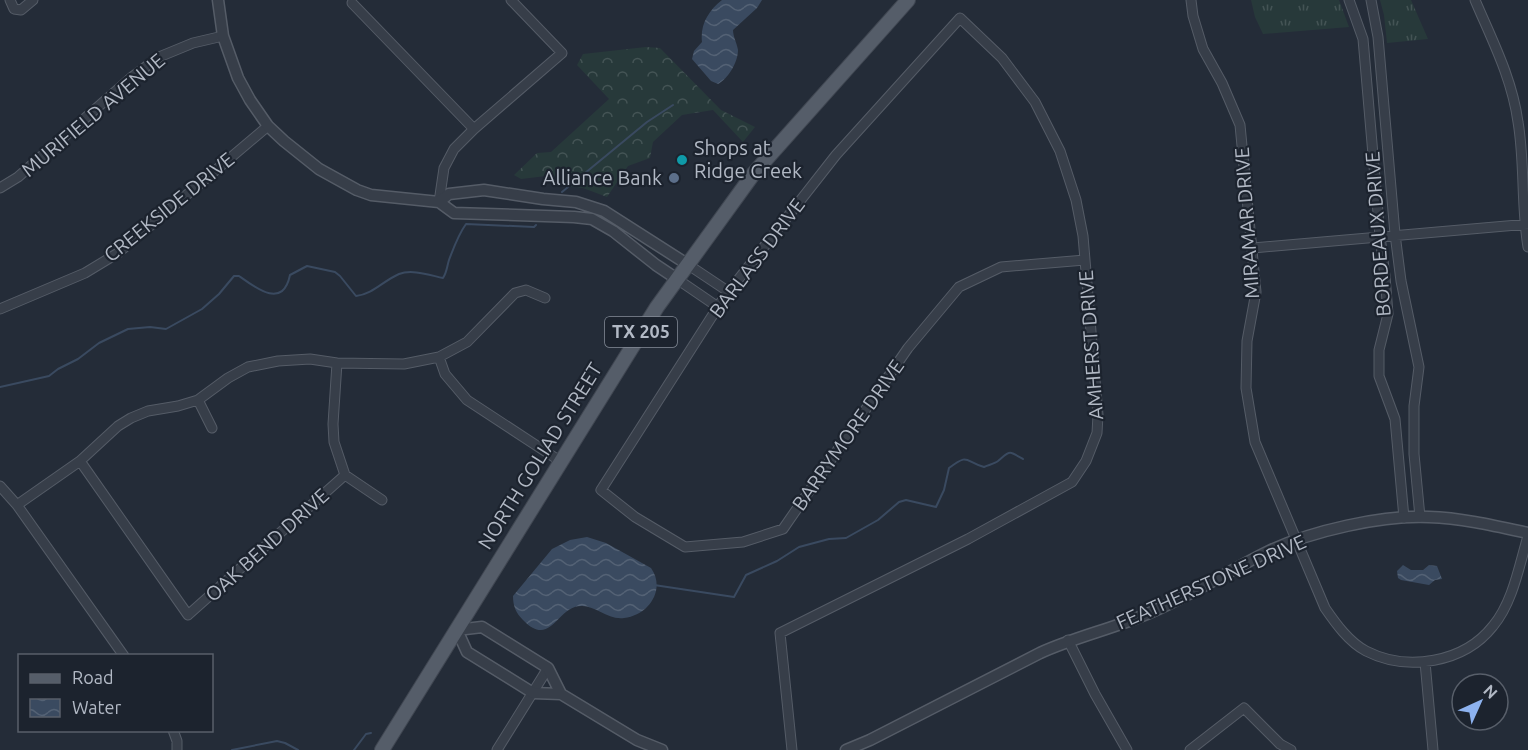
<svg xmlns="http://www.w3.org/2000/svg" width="1528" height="750" font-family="Ubuntu,sans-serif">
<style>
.forest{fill:url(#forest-crowns)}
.park{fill:url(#park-tufts)}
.water{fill:url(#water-waves)}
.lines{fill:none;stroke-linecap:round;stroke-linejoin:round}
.stream{stroke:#3a4a60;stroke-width:2}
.minor-casing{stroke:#555c67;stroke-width:11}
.tertiary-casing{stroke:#555c67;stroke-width:13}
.primary-casing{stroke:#404752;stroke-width:16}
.minor{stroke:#373e49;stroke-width:9}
.tertiary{stroke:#373e49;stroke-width:10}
.primary{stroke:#555d69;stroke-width:14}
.culture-dot{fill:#0f9aa8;stroke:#1c232e;stroke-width:2}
.service-dot{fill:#5c6f8a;stroke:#1c232e;stroke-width:2}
.labels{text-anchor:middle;stroke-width:4.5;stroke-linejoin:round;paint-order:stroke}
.shield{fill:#1c232e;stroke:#858c98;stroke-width:1.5}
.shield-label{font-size:18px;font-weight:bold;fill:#b2b9c5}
.street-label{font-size:20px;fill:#b2b9c5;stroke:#1c232e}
.poi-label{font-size:20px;fill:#b2b9c5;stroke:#1c232e;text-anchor:start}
</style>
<defs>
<pattern id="forest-crowns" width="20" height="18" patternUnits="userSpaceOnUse" patternTransform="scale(1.5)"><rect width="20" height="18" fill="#27393a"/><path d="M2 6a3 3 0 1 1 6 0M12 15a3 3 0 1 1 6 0" fill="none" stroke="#445455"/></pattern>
<pattern id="park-tufts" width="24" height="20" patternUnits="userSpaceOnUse" patternTransform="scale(1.5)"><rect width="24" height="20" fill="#27393a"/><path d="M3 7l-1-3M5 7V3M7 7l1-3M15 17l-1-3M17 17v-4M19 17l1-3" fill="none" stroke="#445455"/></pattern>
<pattern id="water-waves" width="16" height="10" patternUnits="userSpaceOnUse" patternTransform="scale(1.5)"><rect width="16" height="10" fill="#3a4a60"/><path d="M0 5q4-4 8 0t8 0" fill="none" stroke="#546275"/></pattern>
</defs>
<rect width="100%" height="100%" fill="#242c38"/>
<path class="forest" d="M646 47 660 48 721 110 755 127 743 142 713 110 682 115 653 142 650 158 628 166 607 197 583 188 552 185 546 176 521 179 514 175 537 153 551 152 609 99 577 65 583 54Z"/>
<path class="park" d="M1251 0H1339L1349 27 1263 34 1255 17Z
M1380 0H1411L1428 39 1387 43 1384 15Z"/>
<path class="water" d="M722 0H762L757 8 733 30C733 37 737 43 738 50 738 62 728 79 718 84L711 81 692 59 694 51 702 42C700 25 708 11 722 0Z
M587 537 606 543 651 568C666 589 649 615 624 618 607 620 595 605 581 606 557 606 551 649 523 620 516 613 513 606 513 596L552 549 570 540Z
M1403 565 1411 570H1423L1429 565 1437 566 1442 579 1435 580 1429 585 1401 580 1398 578 1397 571Z"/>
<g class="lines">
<path class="stream" d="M562 192 647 122 673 105
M0 387 49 376 58 369 78 359 99 343 128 329 150 327 166 329 202 309 219 294 234 276H239C257 289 283 309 290 275L307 266 335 272 340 276 356 296C373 294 383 281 399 274 412 269 429 275 443 278 447 272 447 266 449 260 454 247 458 235 466 224L534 227 536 225
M654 585 734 597 746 575 777 561 799 547 829 539 846 538 878 520 899 502 906 500 936 507 944 490 949 468C969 453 964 461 984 467 988 465 994 464 998 461 1010 451 1008 450 1023 459
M232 750 277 741 285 743 298 750
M354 750 366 734 371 733"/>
<g class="minor-casing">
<path id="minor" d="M10 0 14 9 21 10 33 0
M1191 0 1193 16 1203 49 1222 83 1240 125 1256 292 1247 341 1246 388 1255 442 1325 608C1336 624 1349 642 1366 651 1407 672 1464 663 1493 626 1513 602 1519 566 1528 536
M1349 0 1363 39 1380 236 1385 276 1388 314 1379 350V376L1395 419 1404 518
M1371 0 1378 37 1395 234 1401 281 1419 367 1414 406V454L1420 517
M1475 0C1492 40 1512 78 1518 122 1525 163 1521 206 1528 247
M352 3 474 129
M0 188 18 177 132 77 159 57 193 43 223 36
M439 202 444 168 454 149 474 129 562 53 511 0
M1253 248 1528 224
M687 264 729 292
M677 279 718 307
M0 309 85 273 118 253 268 126
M439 357 445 374 467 400 560 461
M337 363 333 424 334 442 345 475 382 500
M198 400 212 428
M80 461 188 615 345 475
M0 486 17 505 124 656
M17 505 80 461 118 426 131 418 148 411 178 406 198 400 228 378 248 367 278 361 310 359 337 363 404 364 439 357 467 342 515 293 526 290 545 298
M1068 640 1095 694 1127 750
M1425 662 1433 750
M173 730 177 741V750
M497 750 548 668
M792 750 780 633 968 539 1072 482 1086 461 1097 433 1098 415 1083 236 1076 200 1060 151 1035 102 1002 58 960 18 836 155 723 299 601 490 635 517 685 547 743 542 783 529 908 348 959 287 1001 267 1085 260
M1190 750 1244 708 1280 744 1291 750"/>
</g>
<g class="tertiary-casing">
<path id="tertiary" d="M218 0 223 36 238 78 250 100 268 126 284 141 319 169 357 190 371 195 439 202 454 213 574 217 592 219 613 231 656 265 677 279
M439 202 449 194 484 190 543 199 576 202 604 211 687 264
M561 694 533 693 467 652 457 630 482 627 548 668 561 694 637 740 662 750
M846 750 870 740 1040 653C1075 637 1112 629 1147 614 1189 597 1228 571 1269 551 1312 531 1381 515 1429 517 1462 518 1496 526 1528 533"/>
</g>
<g class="primary-casing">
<path id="primary" d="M382 750 657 307 754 173 908 0"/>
</g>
<use href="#minor" class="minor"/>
<use href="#tertiary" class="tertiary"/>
<use href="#primary" class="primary"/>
</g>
<circle class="culture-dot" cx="682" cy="160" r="6"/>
<circle class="service-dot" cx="674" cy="178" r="6"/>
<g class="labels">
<rect class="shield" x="605" y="317" width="72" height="30" rx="4.5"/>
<g class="shield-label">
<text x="641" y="338">TX 205</text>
</g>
<g class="street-label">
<text transform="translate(93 115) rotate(-40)" y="7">MURIFIELD AVENUE</text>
<text transform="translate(169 207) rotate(-39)" y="7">CREEKSIDE DRIVE</text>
<text transform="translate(1247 223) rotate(-94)" y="7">MIRAMAR DRIVE</text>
<text transform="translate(1378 234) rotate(-94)" y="7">BORDEAUX DRIVE</text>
<text transform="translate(757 258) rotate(-53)" y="7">BARLASS DRIVE</text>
<text transform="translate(1091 345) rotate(-94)" y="7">AMHERST DRIVE</text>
<text transform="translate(848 435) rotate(-55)" y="7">BARRYMORE DRIVE</text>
<text transform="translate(540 456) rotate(-58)" y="7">NORTH GOLIAD STREET</text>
<text transform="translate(267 545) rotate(-42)" y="7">OAK BEND DRIVE</text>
<text transform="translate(1211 582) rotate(-24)" y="7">FEATHERSTONE DRIVE</text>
</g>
<g class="poi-label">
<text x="694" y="155">Shops at<tspan x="694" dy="23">Ridge Creek</tspan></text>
<text x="662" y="185" text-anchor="end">Alliance Bank</text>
</g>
</g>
<rect x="18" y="654" width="195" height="78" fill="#1c232e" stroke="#585f6a" stroke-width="1.5"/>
<rect x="30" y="674" width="30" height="9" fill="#555d69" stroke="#585f6a" stroke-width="1.5"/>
<text x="72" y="684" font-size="18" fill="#b2b9c5">Road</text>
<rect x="30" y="699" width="30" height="18" fill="url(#water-waves)" stroke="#585f6a" stroke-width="1.5"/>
<text x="72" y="714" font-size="18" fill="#b2b9c5">Water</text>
<g transform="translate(1480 702) rotate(45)"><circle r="28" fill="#1c232e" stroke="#585f6a" stroke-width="1.5"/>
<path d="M0-4.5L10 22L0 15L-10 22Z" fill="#8db2ef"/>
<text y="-9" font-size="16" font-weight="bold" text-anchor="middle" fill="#b2b9c5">N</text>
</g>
</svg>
